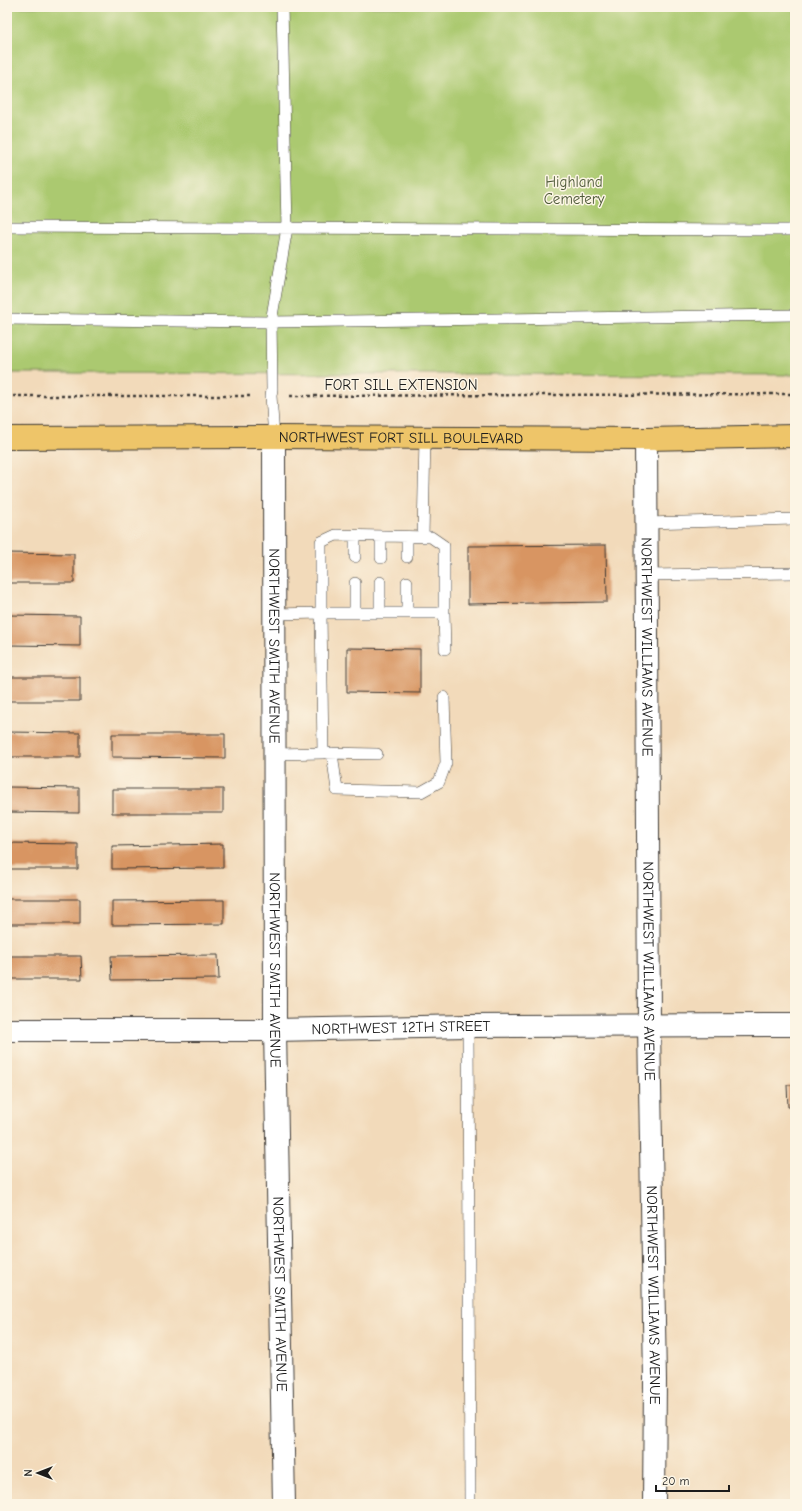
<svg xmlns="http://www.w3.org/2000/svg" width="802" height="1511" font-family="'Comic Neue',sans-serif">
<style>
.green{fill:#abc970;stroke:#647246}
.building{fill:#d89562}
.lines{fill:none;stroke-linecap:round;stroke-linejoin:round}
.lane-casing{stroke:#3c3834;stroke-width:12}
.street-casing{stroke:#3c3834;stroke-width:24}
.primary-casing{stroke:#3c3834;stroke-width:24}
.path{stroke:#3c3834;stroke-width:2.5;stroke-dasharray:3 3;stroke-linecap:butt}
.lane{stroke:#fff;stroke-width:11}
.street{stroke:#fff;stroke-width:22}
.primary{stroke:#eec569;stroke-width:22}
.labels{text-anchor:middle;stroke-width:3;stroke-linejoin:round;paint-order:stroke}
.park-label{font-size:15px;fill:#4e5939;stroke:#fcf5e5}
.street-label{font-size:15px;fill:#1c1c1c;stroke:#fcf5e5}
</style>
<rect width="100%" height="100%" fill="#fcf5e5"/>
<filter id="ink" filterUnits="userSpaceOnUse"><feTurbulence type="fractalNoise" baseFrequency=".025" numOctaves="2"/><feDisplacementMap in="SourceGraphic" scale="8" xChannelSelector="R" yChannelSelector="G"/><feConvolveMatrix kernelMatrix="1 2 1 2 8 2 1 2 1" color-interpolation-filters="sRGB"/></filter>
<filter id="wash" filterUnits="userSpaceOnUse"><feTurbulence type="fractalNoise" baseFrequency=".012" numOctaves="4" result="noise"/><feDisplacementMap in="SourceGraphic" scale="16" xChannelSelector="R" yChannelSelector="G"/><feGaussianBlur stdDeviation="0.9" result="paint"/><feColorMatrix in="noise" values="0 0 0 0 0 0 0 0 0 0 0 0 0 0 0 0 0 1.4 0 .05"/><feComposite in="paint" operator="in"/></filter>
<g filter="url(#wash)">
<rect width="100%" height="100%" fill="#f2daba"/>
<path class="green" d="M7 7H795V375L7 373Z"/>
<g id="blocks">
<path class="building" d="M606 545 607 602 468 604V546Z
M7 553 74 554V583H7Z
M7 615 80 616V646L7 645Z
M347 648 420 649V693L347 692Z
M7 677H80V701H7Z
M7 732 80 733V757H7Z
M112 734H225V758L112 757Z
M7 787 79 788V813L7 812Z
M112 789H223V813H112Z
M7 843 78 844V869H7Z
M223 844V868L112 869V846Z
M7 899H80V924H7Z
M224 900V924L112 925V901Z
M218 955 219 979 112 980 111 956Z
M7 956H81L82 979H7Z
M787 1085H795V1107H788Z"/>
</g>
</g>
<g filter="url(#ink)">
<use href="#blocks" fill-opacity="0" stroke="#3c3834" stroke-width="1"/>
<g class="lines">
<g class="lane-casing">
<path id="lane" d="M7 227 789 230 795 227
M7 319 271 322 795 315
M274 437 271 396 272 389 271 322 287 228 282 7
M646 523 795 519
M336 535 431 537 444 546V613H321V542Z
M381 536V558
M407 537V557
M423 537 425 437
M355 557V536
M647 575 795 573
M407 582V613
M355 583V613
M380 613V582
M444 613 445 649
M274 614 321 613 323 753 275 754
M326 753 377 754
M332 753 337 790 421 792 439 782 446 763 444 697
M468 1026 470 1504"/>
</g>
<g class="street-casing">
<g id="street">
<path id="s1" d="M274 437 275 1030 284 1504"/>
<path id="s2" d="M646 439 649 1026 655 1380 654 1504"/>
<path id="s3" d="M7 1030H275L468 1026 795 1025"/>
</g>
</g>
<g class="primary-casing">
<g id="primary">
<path id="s4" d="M7 438 274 437 646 439 795 436"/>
</g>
</g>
<path class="path" d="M7 396H253
M290 396 795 394"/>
<use href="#lane" class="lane"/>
<use href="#street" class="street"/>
<use href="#primary" class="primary"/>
</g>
</g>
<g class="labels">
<g class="park-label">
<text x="574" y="187">Highland<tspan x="574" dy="17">Cemetery</tspan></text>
</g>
<g class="street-label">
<text x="401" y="390">FORT SILL EXTENSION</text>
<text dy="5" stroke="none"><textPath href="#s4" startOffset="394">NORTHWEST FORT SILL BOULEVARD</textPath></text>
<text dy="5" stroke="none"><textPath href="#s1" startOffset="209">NORTHWEST SMITH AVENUE</textPath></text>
<text dy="5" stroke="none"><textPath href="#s2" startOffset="208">NORTHWEST WILLIAMS AVENUE</textPath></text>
<text dy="5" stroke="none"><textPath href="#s1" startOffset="533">NORTHWEST SMITH AVENUE</textPath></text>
<text dy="5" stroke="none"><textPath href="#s2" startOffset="532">NORTHWEST WILLIAMS AVENUE</textPath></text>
<text dy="5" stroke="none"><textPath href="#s3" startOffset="394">NORTHWEST 12TH STREET</textPath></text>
<text dy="5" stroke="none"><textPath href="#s1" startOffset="857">NORTHWEST SMITH AVENUE</textPath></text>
<text dy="5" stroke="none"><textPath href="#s2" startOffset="856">NORTHWEST WILLIAMS AVENUE</textPath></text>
</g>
</g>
<rect width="802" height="1511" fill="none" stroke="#fcf5e5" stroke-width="24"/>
<g transform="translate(38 1473) rotate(270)" stroke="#fcf5e5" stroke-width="3" paint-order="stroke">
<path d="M0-3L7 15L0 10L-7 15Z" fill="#1c1c1c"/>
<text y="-6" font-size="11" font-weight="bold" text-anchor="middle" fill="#1c1c1c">N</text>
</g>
<path d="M656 1485v6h73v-6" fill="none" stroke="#1c1c1c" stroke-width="2"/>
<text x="662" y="1485" font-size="12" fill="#1c1c1c" stroke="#fcf5e5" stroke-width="3" paint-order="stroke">20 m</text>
</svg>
